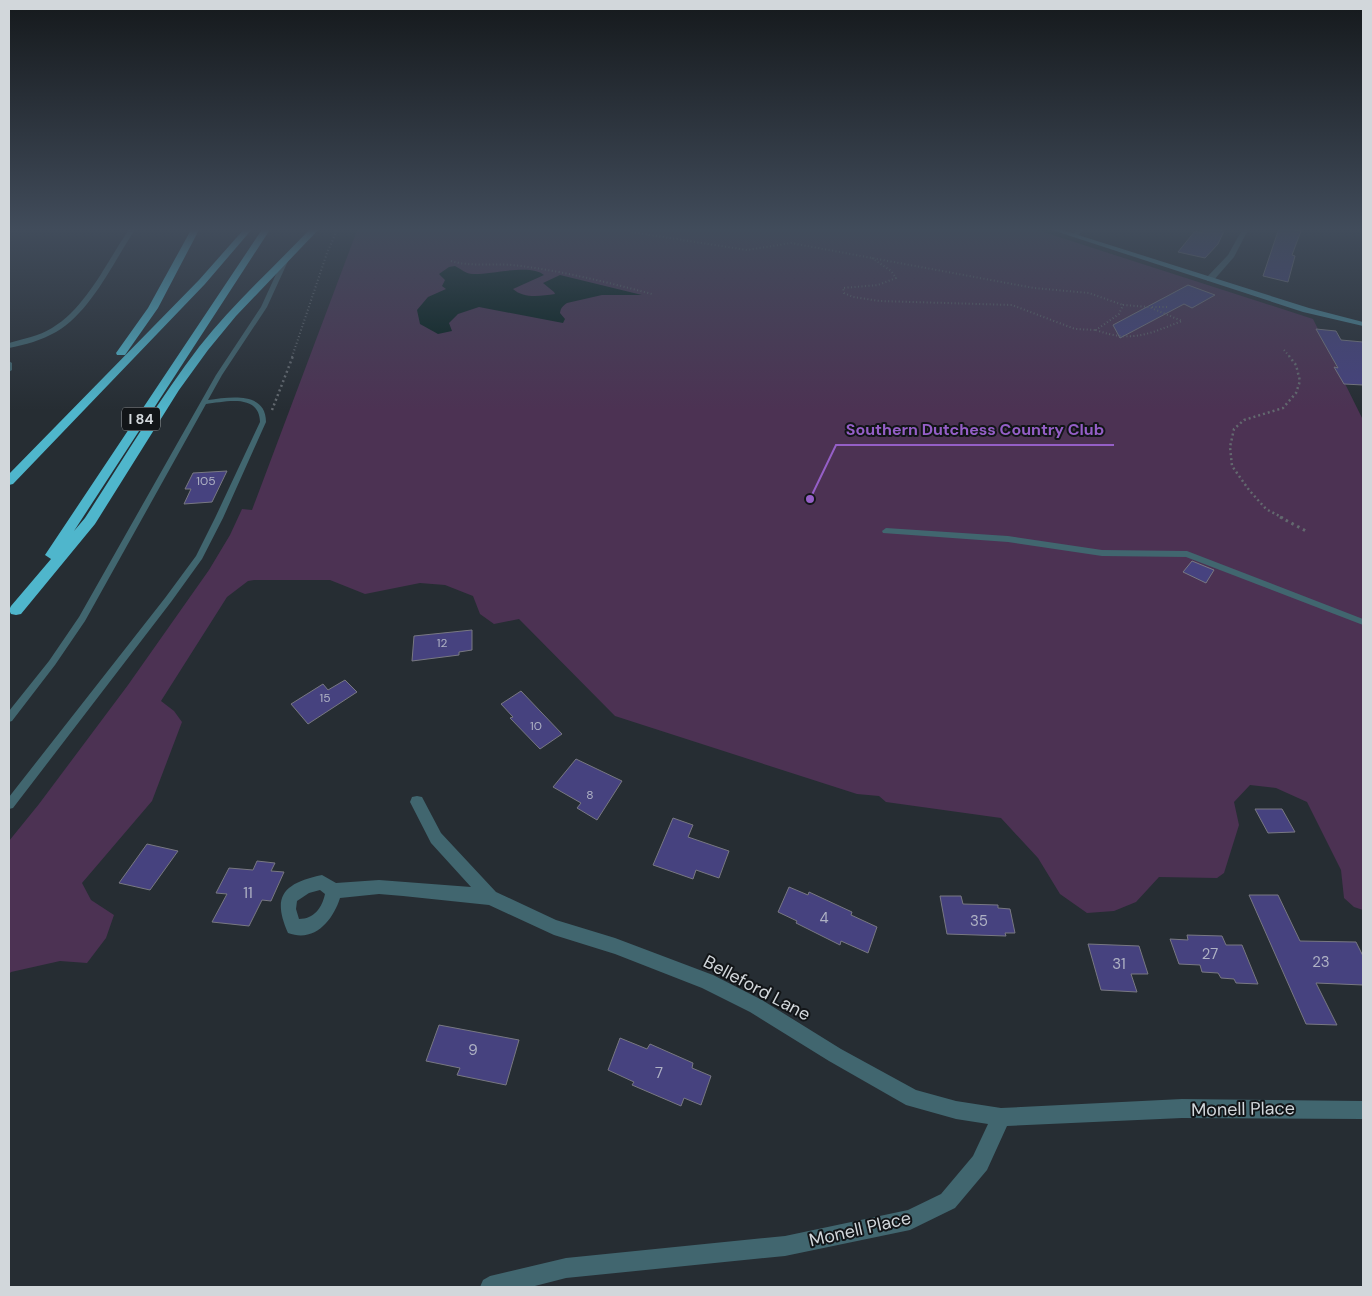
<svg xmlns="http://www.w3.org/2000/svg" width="1372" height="1296" font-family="'DM Sans',sans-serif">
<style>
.green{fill:#4c3253}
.water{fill:#001c17}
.building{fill:#46427f;stroke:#787882}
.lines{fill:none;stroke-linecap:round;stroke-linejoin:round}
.path-far2{stroke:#63696f;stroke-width:2;stroke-dasharray:1 2.5;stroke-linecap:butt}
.path-far1{stroke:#63696f;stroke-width:2.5;stroke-dasharray:2 3;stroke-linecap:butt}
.path{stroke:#63696f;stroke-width:3;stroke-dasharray:2.5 4;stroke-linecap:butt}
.service{fill:#41666f;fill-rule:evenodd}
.minor{fill:#41666f;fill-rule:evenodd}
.tertiary{fill:#41666f;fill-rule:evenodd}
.secondary{fill:#488695;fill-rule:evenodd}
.motorway{fill:#4fb6cc;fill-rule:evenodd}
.labels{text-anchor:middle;stroke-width:4;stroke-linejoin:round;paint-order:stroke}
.number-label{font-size:12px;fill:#afb2c4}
.shield{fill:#121518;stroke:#989da0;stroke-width:1}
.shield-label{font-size:14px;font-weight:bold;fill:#d2d7db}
.near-number-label{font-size:15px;fill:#afb2c4}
.near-street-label{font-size:18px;fill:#d2d7db;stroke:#121518}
.leader{fill:none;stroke:#955fc7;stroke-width:2}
.callout-dot{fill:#955fc7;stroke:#121518;stroke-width:2}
.callout-label{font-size:16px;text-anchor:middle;font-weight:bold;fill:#955fc7;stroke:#121518;stroke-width:4;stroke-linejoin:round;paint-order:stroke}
</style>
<rect width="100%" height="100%" fill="#262d33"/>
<path class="green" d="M358 228H1031L1313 319 1363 420V910L1354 907 1344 898 1341 870 1307 802 1276 788 1250 785 1234 802 1239 825 1224 873 1217 878 1159 877 1136 902 1114 911 1087 913 1060 894 1038 858 1001 818 886 802 879 796 857 794 615 716 519 619 494 624 480 614 473 596 445 585 420 583 365 594 330 580H254L248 581 227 597 161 701 174 711 182 722 152 801 82 883 91 900 114 915 106 938 87 963 60 961 11 972 9 974V841L39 804 128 685 209 570 230 535 242 509 252 510Z"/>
<path class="water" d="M455 266C461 269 466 274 473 274 491 275 531 263 544 275L513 289C524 299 541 296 555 294L554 292 543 283 560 275 642 295H602L567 303C563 306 561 307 560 313L565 319 563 323 479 307 458 314 449 323 452 331 438 334 420 324 417 310 428 297 446 289 442 286 445 280 439 274 449 267Z"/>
<path class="building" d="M1204 228H1222L1221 230 1224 231 1218 244 1205 258 1178 252 1195 231 1202 233Z
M1279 228 1301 231 1292 255 1295 256 1288 282 1263 276Z
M1188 285 1215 295 1192 308 1184 304 1120 338 1113 325Z
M1316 329 1336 331 1341 340 1363 342V385L1344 384 1334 367 1338 368Z
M227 471 212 502 184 504 191 489H185L193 473Z
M1192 561 1214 570 1206 583 1183 572Z
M472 630V650L459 652V655L412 661 414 636Z
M345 680 357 692 308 724 291 704 323 684 328 690Z
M521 691 562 734 540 749 510 718 513 717 501 704Z
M576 759 622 781 597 820 577 808 581 803 553 787Z
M1255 809H1282L1295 832 1268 833Z
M673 818 693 825 688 837 729 851 719 878 696 870 693 879 653 865Z
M147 844 178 851 150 890 119 883Z
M257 861 275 863 271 871 284 872 271 901 262 900 249 926 212 922 227 894 216 893 229 868 253 870Z
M789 887 808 895 809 892 852 912 851 915 877 927 868 953 841 941 840 945 796 923 797 921 778 912Z
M1249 895H1278L1300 941 1356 942 1363 956V985L1316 983 1337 1025 1306 1024Z
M940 896H961L963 904 998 905V908L1010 909 1015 933H1005L1006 936 947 934Z
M1187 935 1222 936 1226 945H1242L1258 984 1236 983 1234 979 1221 978 1218 973 1202 972 1200 965 1179 964 1170 939 1188 940Z
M1088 944 1139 946 1148 974H1131L1137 992 1101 990Z
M439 1025 519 1040 506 1085 457 1075 460 1068 426 1061Z
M620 1038 647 1049 650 1044 693 1063 692 1068 711 1076 701 1105 684 1098 681 1106 632 1085 634 1082 608 1070Z"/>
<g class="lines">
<path class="path-far2" d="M622 228 631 232 747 250 791 243 1034 288 1089 293 1123 305
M872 258 891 271 896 278 878 285 843 288 844 293 853 297 880 301 1012 305 1075 329 1096 330
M451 261C471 267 492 263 512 265 559 270 606 282 652 294
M1123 305 1149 307 1182 321C1149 334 1131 343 1096 330L1119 314Z
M1152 307H1168
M1284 350 1290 357
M292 357 327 253 338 228"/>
<path class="path-far1" d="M272 410 293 356
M1283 518 1266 509 1249 490 1232 466 1230 447 1234 429 1244 420 1283 408 1296 393 1300 381 1296 365 1289 356"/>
<path class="path" d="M1280 517 1306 531"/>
<path class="service" d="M286 257 289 259 267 307 222 375 208 400C230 397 266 391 266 422L223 518 202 559 171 602 13 808 9 809V797L165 598 196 556 215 518 260 422C259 393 225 402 206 404L85 621 55 665 12 721 9 722V711L49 661 79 617 216 375 261 307 283 259Z
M9 361 12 363V370L9 372Z
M886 528 1008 536 1102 550 1187 551 1363 619V625L1186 557 1102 556 1008 542 883 533 882 531Z"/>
<path class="minor" d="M130 228H136C114 261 91 312 56 332 42 340 25 345 9 348V343C23 339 39 336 52 328 87 307 107 261 130 228Z
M1079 228H1086L1076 237H1072V235Z
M417 796 422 797 441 833 496 892 556 920 615 938 713 975 762 1000 841 1049 916 1090 956 1101 1001 1108 1182 1099 1363 1101V1119L1182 1118 1007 1126 987 1170 955 1208 910 1230 785 1256 566 1278 531 1287H480L483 1280 490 1276 566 1258 785 1236 908 1210 941 1194 973 1156 988 1124 956 1119 906 1105 829 1061 750 1012 702 988 615 954 554 935 489 905 403 896 379 894 340 898C333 920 315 943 288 933 271 895 285 883 322 875L336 883 379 880 471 887 431 843 410 802 412 797ZM320 890 325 894C322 908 314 919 299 919L296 909 297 901 309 893Z"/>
<path class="tertiary" d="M1243 228H1249L1234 257 1213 281H1207V277L1228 255Z"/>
<path class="secondary" d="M1046 228H1056L1309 308 1363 322V326L1303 312Z"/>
<path class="motorway" d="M192 228H200L158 308 125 355H117L116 353 148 308Z
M245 228H253L205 284 13 484 9 485V474L199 280Z
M263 228H271L74 531 85 518C122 461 158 401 199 347 233 304 274 267 311 228H320L236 316 208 350 179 390 95 524 21 614 16 615 11 614 9 610 11 606 51 559 45 555Z"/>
</g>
<linearGradient id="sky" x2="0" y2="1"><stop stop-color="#15191c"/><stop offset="0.56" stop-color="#414c5b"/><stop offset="1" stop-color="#414c5b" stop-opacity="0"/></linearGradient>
<rect width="1372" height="410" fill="url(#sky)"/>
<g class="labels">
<g class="number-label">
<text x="206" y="485">105</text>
<text x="442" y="647">12</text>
<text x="325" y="702">15</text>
<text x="536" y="730">10</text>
<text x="590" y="799">8</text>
</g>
<rect class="shield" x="122" y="407.5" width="38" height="23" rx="4"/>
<g class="shield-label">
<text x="141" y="424">I 84</text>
</g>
<g class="near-number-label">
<text x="248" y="898">11</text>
<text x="824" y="923">4</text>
<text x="979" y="926">35</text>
<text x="1210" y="959">27</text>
<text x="1321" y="967">23</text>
<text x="1119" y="969">31</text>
<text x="473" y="1055">9</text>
<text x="659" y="1078">7</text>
</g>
<g class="near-street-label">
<text transform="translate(757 988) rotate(28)" y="6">Belleford Lane</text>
<text transform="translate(1243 1109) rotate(-1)" y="6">Monell Place</text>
<text transform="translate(860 1229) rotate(-13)" y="6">Monell Place</text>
</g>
</g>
<path class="leader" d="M810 499L836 445H1114"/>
<circle class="callout-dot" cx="810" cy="499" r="5"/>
<g class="callout-label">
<text x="975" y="435">Southern Dutchess Country Club</text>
</g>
<rect width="1372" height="1296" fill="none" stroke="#d2d7db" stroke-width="20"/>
</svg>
